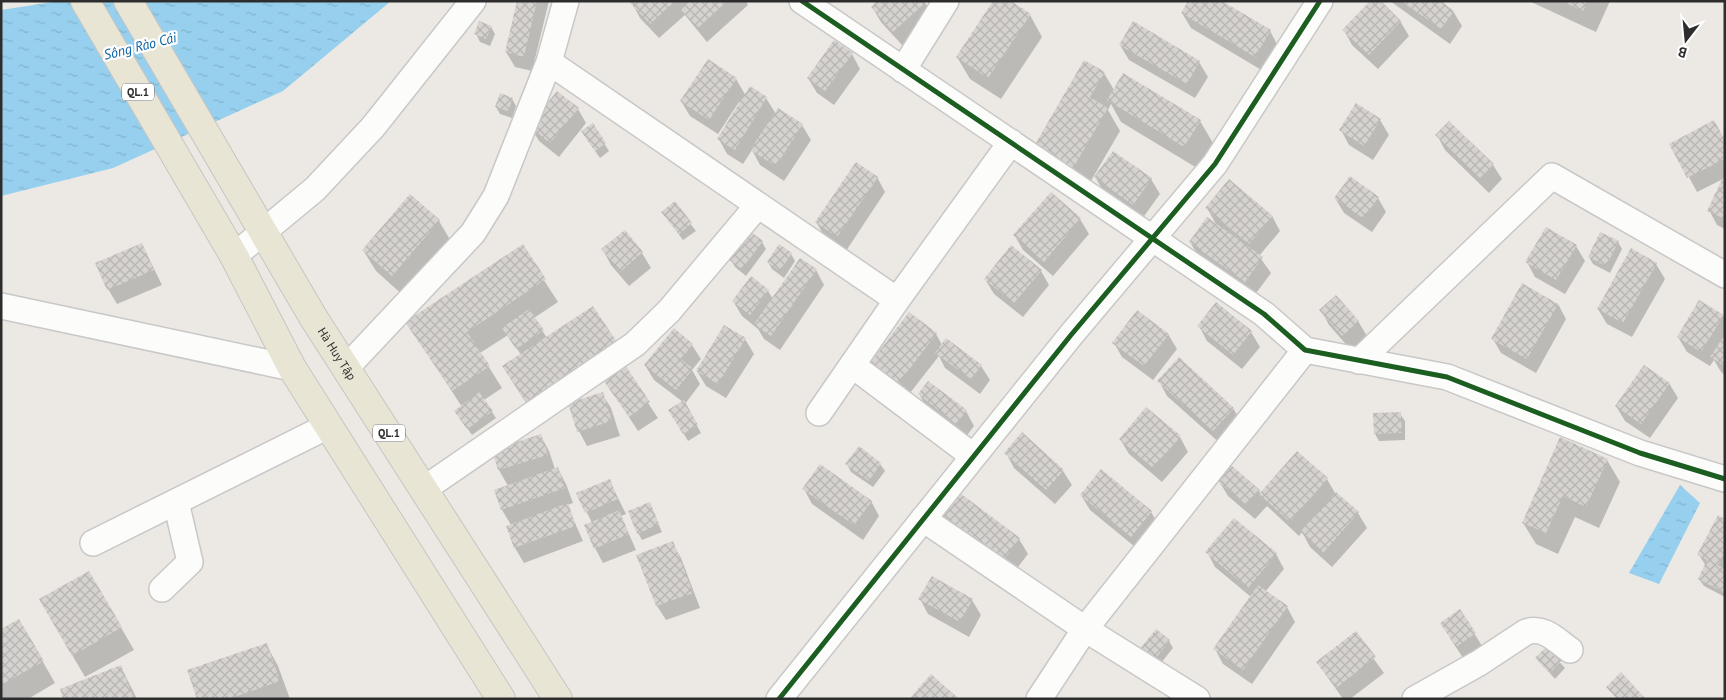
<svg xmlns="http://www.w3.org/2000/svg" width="1726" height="700" font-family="'PT Sans',sans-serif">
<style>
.water{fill:url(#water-ripples)}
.shadow{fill:#0003}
.building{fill:url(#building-cross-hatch)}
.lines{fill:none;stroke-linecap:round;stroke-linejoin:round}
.minor-casing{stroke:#c9c8c8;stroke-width:28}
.major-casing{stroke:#c6c5c3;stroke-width:30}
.minor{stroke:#fcfcfb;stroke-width:25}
.major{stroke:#e9e5d5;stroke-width:28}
.cycleway-casing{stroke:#fff;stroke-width:8}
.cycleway{stroke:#1b5e20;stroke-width:5}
.labels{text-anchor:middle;stroke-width:4.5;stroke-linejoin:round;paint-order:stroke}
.shield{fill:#fff;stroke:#6c6c6c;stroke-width:1}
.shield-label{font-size:11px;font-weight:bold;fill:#2d2d2d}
.street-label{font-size:12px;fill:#2d2d2d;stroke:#fff}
.water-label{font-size:14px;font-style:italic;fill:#0a64a5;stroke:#fff}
</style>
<defs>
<pattern id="water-ripples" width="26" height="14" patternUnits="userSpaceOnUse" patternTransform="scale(1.25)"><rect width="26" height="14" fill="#96d0ee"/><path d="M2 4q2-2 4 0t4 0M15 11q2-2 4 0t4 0" fill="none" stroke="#82b3cc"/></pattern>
<pattern id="building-cross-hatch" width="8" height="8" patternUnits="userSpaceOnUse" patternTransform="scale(1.25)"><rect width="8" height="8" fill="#d5d2cf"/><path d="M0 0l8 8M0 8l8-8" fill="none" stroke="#b7b5b2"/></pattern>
</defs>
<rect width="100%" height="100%" fill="#ece9e4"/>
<path class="water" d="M59 1H391L283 91 113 168 1 196V10Z
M1680 485 1700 503 1659 584 1629 573Z"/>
<path class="shadow" d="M518 1H549L532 71 515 67 506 52Z
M634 1H746L748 5 707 42 685 15 659 38 640 18 632 3Z
M924 1 934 17 903 46 881 22 872 7Z
M1390 1H1439L1453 11 1462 26 1450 44Z
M1529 1H1610L1596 32Z
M1182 13 1270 31 1278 46 1263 71 1191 28Z
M1030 15 1042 37 1001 99 970 79 957 57Z
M1400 21 1409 36 1378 69 1352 45 1344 30Z
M491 27 495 34 490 46 480 42 476 34Z
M1120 45 1199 62 1208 77 1195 98 1129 60Z
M852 54 860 69 834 105 817 93 808 78Z
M1104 73 1114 90 1200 121 1213 143 1197 168 1121 122 1111 104 1108 110 1120 131 1085 191 1035 148Z
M736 79 746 96 766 98 776 114 778 110 802 125 811 140 784 181 760 165 752 150 743 164 727 154 719 139 741 104 739 102 718 134 690 116 681 101Z
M512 99 516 106 512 118 500 114 496 107Z
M578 109 586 123 559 157 539 141 530 126Z
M1380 120 1389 135 1373 160 1349 145 1341 130Z
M592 124 609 151 600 158 586 138Z
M1437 135 1493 165 1502 179 1489 193 1445 150Z
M1725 141V178L1697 192 1671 144Z
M1113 152 1151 179 1160 194 1142 219 1104 192 1095 177Z
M877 177 885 192 846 251 825 237 816 222Z
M1725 179V229L1717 225 1709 210Z
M410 196 439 221 452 243 405 297 376 271 363 250Z
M1335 198H1378L1386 212 1372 232 1344 213Z
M674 203 696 231 683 240 663 213Z
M1207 208 1272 216 1280 231 1259 256 1271 273 1254 296 1199 257 1190 242 1217 226Z
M1080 219 1089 234 1053 276 1023 250 1015 236Z
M625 232 642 253 651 268 629 286 611 265 603 250Z
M762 242 766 249 746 276 735 267 731 260Z
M1618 242 1622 249 1610 273 1593 264 1589 257Z
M142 244 162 285 117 304 108 289Z
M522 246 558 302 534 318 547 338 616 343 629 364 624 367 658 418 638 431 605 380 570 403 602 394 611 408 620 436 587 446 579 431 570 403 539 423 503 367 521 355 508 335 480 353 502 388 484 400 496 418 472 435 460 418 462 407 407 322Z
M779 246 791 254 795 261 784 278 772 269 768 262Z
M1576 246 1585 261 1565 294 1535 277 1527 262Z
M1656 264 1665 279 1632 337 1607 324 1598 309Z
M816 270 824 285 780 350 764 339 758 329 742 316 733 301 768 291 773 299Z
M1041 271 1049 285 1023 317 994 294 985 279Z
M1558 304 1566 319 1536 373 1501 353 1493 339Z
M1321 310 1358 321 1367 336 1351 350 1329 325Z
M1723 316 1725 320V375L1721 372 1714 360 1710 366 1687 352 1678 337Z
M1199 326 1251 332 1260 347 1242 369 1207 341Z
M936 334 942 345 981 366 990 380 980 394 945 368 939 356 906 398 880 378Z
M1168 334 1177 349 1153 380 1122 357 1114 343Z
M745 339 754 354 726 398 706 386 697 371Z
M692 345 701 359 692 370 700 384 685 404 701 433 688 441 670 410 683 402 654 380 645 365Z
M1159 381 1233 408 1242 423 1222 445 1167 396Z
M1669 383 1678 398 1650 438 1625 421 1616 406Z
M919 394 966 411 974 426 965 438 928 409Z
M1400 414 1405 421V440L1379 441 1375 434Z
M541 436 549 451 555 469H558L566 484 573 503 567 505 583 541 524 563 515 548 507 527 511 525 502 510 495 490 508 486 499 470 493 451Z
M1180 437 1188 452 1162 482 1129 454 1120 439Z
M859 448 880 464 885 471 873 487 851 472 847 464Z
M1006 453 1063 471 1072 485 1055 504 1014 468Z
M1298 453 1327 479 1335 493 1358 513 1367 528 1332 567 1310 547 1302 532 1299 536 1267 506 1255 519 1228 496 1219 481 1259 491 1261 494Z
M1607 460 1620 482 1599 528 1575 517 1558 554 1536 544 1523 523Z
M609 480 626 514 621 516 636 550 603 563 595 548 592 523 578 494Z
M804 489 871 501 879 516 863 540 812 504Z
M1081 495 1151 512 1160 527 1140 551 1090 510Z
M649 503 662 532 642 540 638 533Z
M940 514 1019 539 1028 554 1011 576 948 528Z
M1725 520V597L1704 586 1699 579 1706 566 1699 555Z
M672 543 681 558 700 608 666 620 657 606 638 556Z
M1207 552 1276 554 1284 569 1265 592 1287 607 1295 622 1252 684 1223 664 1215 649 1251 597 1215 567Z
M89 572 134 650 85 677 40 600Z
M932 577 972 600 981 615 969 637 928 614 920 599Z
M1460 611 1484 649 1465 661 1450 638Z
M19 620 55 683 28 699H1V630Z
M1355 633 1384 673 1350 699H1343L1317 662Z
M1169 641 1173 648 1157 668 1144 658Z
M266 644 278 666 290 699H198Z
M1547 648 1565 668 1555 679 1536 658Z
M121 667 137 699H65Z
M911 698 957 699H912Z"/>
<path class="building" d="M517 1H537L524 57 505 52Z
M632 1H675L650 24 630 3Z
M688 1H727L698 28 680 9Z
M877 1H927L893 32 871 7Z
M993 1H1011L1031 14 988 78 956 57Z
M1188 1H1222L1271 30 1255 57 1181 13Z
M1370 1H1381L1401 21 1369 55 1342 30Z
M1401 1H1441L1454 11 1441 29Z
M1562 1H1588L1583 11Z
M479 21 492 26 486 39 474 34Z
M1133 21 1200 61 1187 84 1119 45Z
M834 40 853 53 825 91 807 78Z
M708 59 737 78 709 120 680 101Z
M1084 60 1105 72 1090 97 1108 108 1072 170 1033 148Z
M1123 73 1201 120 1184 147 1107 100Z
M750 86 767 97 735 150 717 139Z
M557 91 579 108 550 143 529 126Z
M500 93 513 98 508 111 495 107Z
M1356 103 1381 119 1364 146 1339 130Z
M778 108 803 124 776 166 750 150Z
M1714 120 1725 140V159L1687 178 1669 144Z
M1449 121 1494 164 1480 178 1435 135Z
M593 123 606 143 595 151 581 131Z
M1113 151 1152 178 1133 205 1094 177Z
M856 162 878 177 837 237 815 222Z
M1350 176 1379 197 1363 218 1334 198Z
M1723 177 1725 178V219L1707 211Z
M1229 179 1273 216 1249 244 1205 208Z
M1051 192 1081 218 1044 262 1013 235Z
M410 194 440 220 392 276 362 250Z
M675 201 692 223 679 234 661 212Z
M1207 217 1263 257 1245 282 1189 242Z
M1546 227 1577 245 1556 280 1525 262Z
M625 230 643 252 620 272 601 249Z
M751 232 763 241 742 269 729 260Z
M1600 232 1619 241 1606 266 1588 257Z
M142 243 154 270 107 290 95 263Z
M523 244 546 279 467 332 490 366 452 391 405 322Z
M779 244 792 253 780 271 767 262Z
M1011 245 1042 270 1014 303 984 279Z
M1631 248 1657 263 1623 323 1597 309Z
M800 258 817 269 771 336 754 324Z
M751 276 769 290 750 315 732 301Z
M1522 283 1558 304 1527 359 1491 339Z
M1336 295 1359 321 1342 336 1319 310Z
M1699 300 1724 315 1701 352 1677 337Z
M1216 302 1252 331 1233 355 1197 326Z
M593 306 617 342 526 402 502 366Z
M529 309 544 330 516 349 502 328Z
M1137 310 1169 334 1144 366 1112 343Z
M909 312 937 333 898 384 870 363Z
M724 325 746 338 718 384 696 371Z
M674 328 693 344 681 359 693 369 676 390 644 365Z
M1725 334V366L1710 357Z
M946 338 982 365 971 379 935 353Z
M1179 357 1234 408 1213 431 1157 381Z
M623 362 650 402 629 417 601 377Z
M1644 365 1670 383 1641 424 1615 406Z
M928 381 967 410 956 424 918 394Z
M479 392 493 411 467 429 454 411Z
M603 392 612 421 577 432 568 403Z
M684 400 698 425 683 434 668 410Z
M1146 407 1181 436 1153 468 1119 439Z
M1401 412 1402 433 1374 434 1373 413Z
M1022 432 1064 470 1046 490 1004 453Z
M541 434 548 455 498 470 492 450Z
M1560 437 1608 459 1586 507 1563 496 1546 533 1522 523Z
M859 446 881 463 869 481 845 464Z
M1297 451 1328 478 1290 522 1259 494Z
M820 464 872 501 854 525 802 489Z
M1231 465 1260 490 1246 505 1218 481Z
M558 467 565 488 501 510 494 490Z
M1101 469 1152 511 1131 537 1080 495Z
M610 479 618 499 585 513 576 493Z
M956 490 1020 538 1002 562 938 513Z
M1336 492 1359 512 1323 553 1300 532Z
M650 502 659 524 637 534 628 511Z
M568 503 576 526 514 548 506 526Z
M619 510 629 534 594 549 584 525Z
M1718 515 1725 519V552L1718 565 1725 569V593L1698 579 1707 560 1697 555Z
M1234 518 1277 553 1248 588 1205 552Z
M673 541 693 593 656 606 636 555Z
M89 571 122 627 72 656 39 599Z
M932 576 973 599 960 622 918 599Z
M1258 585 1288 606 1243 670 1213 649Z
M1460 609 1476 633 1456 647 1440 623Z
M19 619 44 661 1 685V629Z
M1156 629 1170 640 1153 662 1138 651Z
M1356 631 1376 657 1336 688 1316 662Z
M267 643 280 681 229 699H197L187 670Z
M1547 646 1562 660 1550 673 1535 658Z
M121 665 134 699H63L60 689Z
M1621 672 1646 699H1617L1606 687Z
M931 674 959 699 910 698Z"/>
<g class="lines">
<g class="minor-casing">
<path id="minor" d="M802 1 1264 314 1305 350 1447 377 1640 453 1725 479
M549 62 897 300
M903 70 946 1
M234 256 315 189 373 127 473 1
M1 306 292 368
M1359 361 1552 176 1725 275
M852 365 973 456
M346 368 473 233 496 196 549 62 566 1
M819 413 897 300 1011 142
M424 489 635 344 669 311 758 205
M923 519 1085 629 1197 699
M93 543 328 426
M162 589 190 562 176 502
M779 699 1071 335 1215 164 1320 1
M1039 699 1085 629 1305 350
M1415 699 1479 663 1526 632C1544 626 1556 640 1570 650"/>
</g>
<g class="major-casing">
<g id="major">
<path d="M85 1 234 256 292 368 501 699"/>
<path id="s1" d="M128 1 313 317 558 699"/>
</g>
</g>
<use href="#minor" class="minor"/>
<use href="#major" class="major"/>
<g class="cycleway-casing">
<path id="cycleway" d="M802 1 1264 314 1305 350 1447 377 1640 453 1725 479
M779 699 1071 335 1215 164 1320 1"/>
</g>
<use href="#cycleway" class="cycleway"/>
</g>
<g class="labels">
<g class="shield">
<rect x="122" y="83.5" width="32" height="17" rx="4"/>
<rect x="373" y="424.5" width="32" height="17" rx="4"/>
</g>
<g class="shield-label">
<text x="138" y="96">QL.1</text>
<text x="389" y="437">QL.1</text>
</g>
<g class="street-label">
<text dy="4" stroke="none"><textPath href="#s1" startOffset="410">Hà Huy Tập</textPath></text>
</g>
<g class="water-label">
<text transform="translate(140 46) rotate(-14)" y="5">Sông Rào Cái</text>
</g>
</g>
<rect width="1726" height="700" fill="none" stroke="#2d2d2d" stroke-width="5"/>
<g transform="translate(1686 40) rotate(196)" stroke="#ffffff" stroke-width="4" paint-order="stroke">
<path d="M0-4L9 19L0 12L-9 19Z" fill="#2d2d2d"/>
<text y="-8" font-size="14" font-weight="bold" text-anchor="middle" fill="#2d2d2d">B</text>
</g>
</svg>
